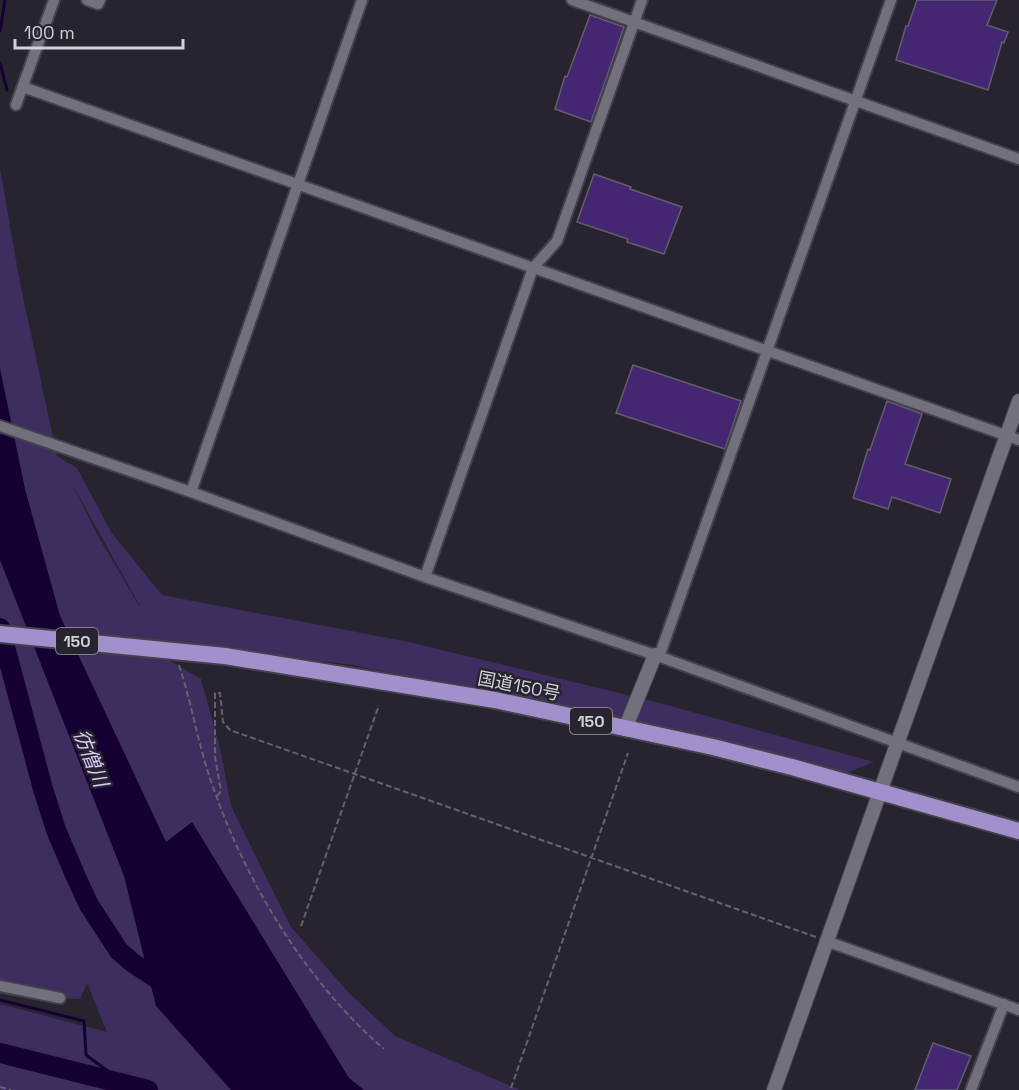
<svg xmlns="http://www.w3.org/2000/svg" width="1019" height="1090" font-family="'Space Grotesk','Noto Sans JP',sans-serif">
  <rect width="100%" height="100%" fill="#272430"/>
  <!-- green -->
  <path fill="#3e2d5f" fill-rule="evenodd" d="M0 168 20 283 57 456 77 468 111 532 162 595 409 642 656 702 874 762 846 773 566 708 352 665 159 640 172 662 201 679 220 748 231 806 291 927 349 993 395 1036 520 1090H0V1004L107 1032 87 983 80 999 60 998 0 983ZM71 482 140 606H139L98 536Z"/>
  <!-- water -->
  <path fill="#150033" d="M0 368 25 489 60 616 166 842 192 822 349 1078 364 1090H231L156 1006 124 876 0 560Z"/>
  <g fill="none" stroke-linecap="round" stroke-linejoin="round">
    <!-- stream -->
    <path stroke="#150033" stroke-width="3" d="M0 31 5 0
      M0 63 7 90
      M0 1000 84 1021 86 1055 128 1086"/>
    <!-- river -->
    <path stroke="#150033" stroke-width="20" d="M0 628 43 789 56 830 76 877 89 905 119 951 133 963 168 986
      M0 1053 148 1090"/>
  </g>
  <!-- building -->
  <path fill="#442673" stroke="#625e6b" stroke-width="1.5" d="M917 0H997L987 25 1008 32 1004 43 1002 42 988 90 896 60 906 26H908Z
    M590 15 624 27 591 122 555 109 565 76 567 77Z
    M594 174 631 187 630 189 682 207 664 254 627 242 628 239 577 222Z
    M633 365 741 401 725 449 616 413Z
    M887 401 922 414 905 464 951 479 940 513 892 497 888 509 853 498 868 449 870 450Z
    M933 1043 971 1056 957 1090H915Z"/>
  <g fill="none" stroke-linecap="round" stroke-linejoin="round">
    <defs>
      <path id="minor" d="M87 0 98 4 100 0
        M572 0 1019 159
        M23 87 1019 440
        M16 105 54 0
        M0 426 191 492 425 577 655 655 1019 787
        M191 492 362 0
        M425 577 533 268 557 241 642 0
        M659 657 891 0
        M826 941 1019 1010
        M0 986 60 998
        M971 1090 1004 1004"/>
      <path id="tertiary" d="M625 729 655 655
        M774 1090 1019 401"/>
      <path id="trunk" d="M0 634 225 656 495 700 713 747 792 767 1019 831"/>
    </defs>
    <!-- minor casing -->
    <use href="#minor" stroke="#43414a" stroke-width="14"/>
    <!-- tertiary casing -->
    <use href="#tertiary" stroke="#43414a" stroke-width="16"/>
    <!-- trunk casing -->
    <use href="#trunk" stroke="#43414a" stroke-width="20"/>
    <!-- path -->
    <path stroke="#65626d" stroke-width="2" stroke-dasharray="6 3" stroke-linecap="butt" d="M179 665C192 704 198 745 212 784 245 881 306 982 384 1049
      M217 796 221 791 215 757V693H220L223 722 230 730 816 937
      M301 926 379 705
      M0 1087 11 1090
      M511 1088 628 753"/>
    <!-- minor -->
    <use href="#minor" stroke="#73707d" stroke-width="10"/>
    <!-- tertiary -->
    <use href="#tertiary" stroke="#73707d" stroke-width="14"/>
    <!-- trunk -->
    <use href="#trunk" stroke="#a290cd" stroke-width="16"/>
  </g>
  <g text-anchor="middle" stroke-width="5" stroke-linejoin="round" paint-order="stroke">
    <!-- shield labels -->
    <g fill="#272430" stroke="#9f9da6" stroke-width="1.5">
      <rect x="56" y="628" width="42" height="26" rx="4.5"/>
      <rect x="570" y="708" width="42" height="26" rx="4.5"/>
    </g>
    <g font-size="16" font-weight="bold" fill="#d3d1d9">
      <text x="77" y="647">150</text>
      <text x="591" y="727">150</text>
    </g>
    <!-- street labels -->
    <g font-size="18" fill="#d3d1d9" stroke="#272430">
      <text transform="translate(519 686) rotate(11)" y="6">国道150号</text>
    </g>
    <!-- water labels -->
    <g font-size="20" font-style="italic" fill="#d9cdfa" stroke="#272430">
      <text transform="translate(91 758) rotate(68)" y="7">彷僧川</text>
    </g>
  </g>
  <!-- scale -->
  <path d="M15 39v9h168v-9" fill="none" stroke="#d3d1d9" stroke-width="3"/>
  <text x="24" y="39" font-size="18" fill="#d3d1d9" stroke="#272430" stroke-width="4.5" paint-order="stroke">100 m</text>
</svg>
